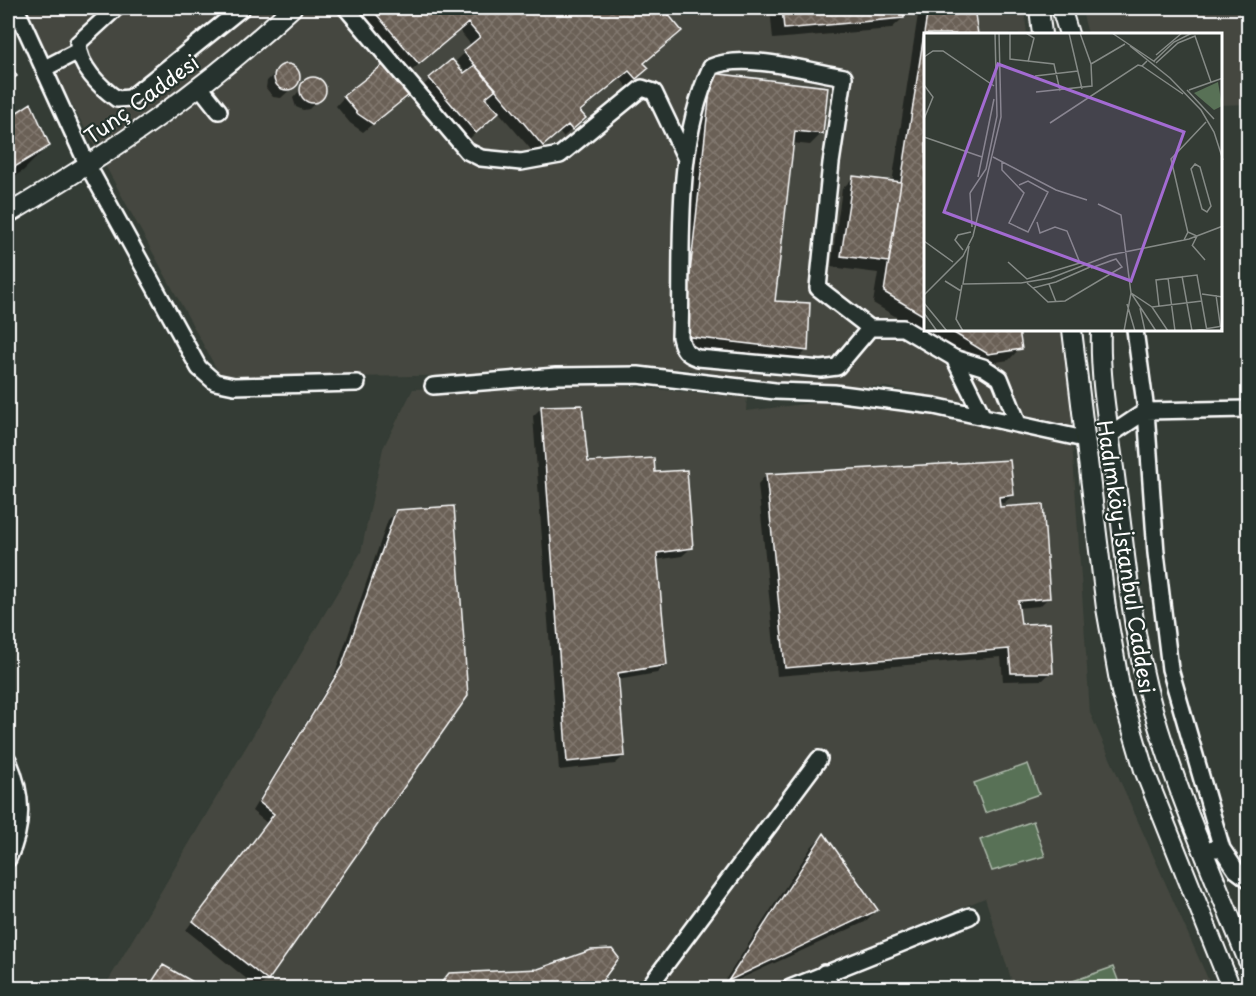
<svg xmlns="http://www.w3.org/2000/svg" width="1256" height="996" font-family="'Playpen Sans',sans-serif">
  <defs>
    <pattern id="building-cross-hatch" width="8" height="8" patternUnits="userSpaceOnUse" patternTransform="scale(1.5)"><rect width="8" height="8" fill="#6b6056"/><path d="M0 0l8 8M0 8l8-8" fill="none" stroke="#81786f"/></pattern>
  </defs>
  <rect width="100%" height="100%" fill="#343c35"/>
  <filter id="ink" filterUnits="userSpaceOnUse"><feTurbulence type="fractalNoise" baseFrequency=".0167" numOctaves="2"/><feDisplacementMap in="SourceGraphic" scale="12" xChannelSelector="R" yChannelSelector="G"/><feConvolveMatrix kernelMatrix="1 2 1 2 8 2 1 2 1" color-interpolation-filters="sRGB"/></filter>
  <g filter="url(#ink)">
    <!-- built -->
    <path fill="#44473f" d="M19 8H1024L1027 34H926V330H1064L1076 428 886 387 792 385 678 368 676 372 222 379Z
      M1081 8H1248V104L1222 105V34H1088Z
      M606 384 747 398 746 411 820 402 902 410 1072 441 1090 713 1212 988H1014L985 898 898 934 824 973 788 988H104L361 552 383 448 413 389Z"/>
    <!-- pitch -->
    <path fill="#587156" stroke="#acb8aa" stroke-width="1.5" d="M1028 764 1039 794 985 813 974 783Z
      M1033 821 1045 856 992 871 980 840Z
      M1113 967 1121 988H1053Z"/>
    <!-- shadow -->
    <path fill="#0007" fill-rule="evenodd" d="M356 8H661L680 30 643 63 639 77 627 87 620 78 579 111 576 126 563 137 559 132 534 153 498 111 467 141 422 87 430 79 470 77 456 61 472 46 459 30 410 72ZM486 96 495 107 493 108 484 99Z
      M770 8H902L903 18 891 29 773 39Z
      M919 8H972L976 34H926V330H1018L1020 348 1009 360 976 365 873 303 878 273 831 267 842 189 854 177 892 183Z
      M282 66 293 67 298 72 296 84 281 98 273 97 266 88 267 81Z
      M712 75 822 133 810 145 792 143 773 302 806 351 795 362 672 347 701 86Z
      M316 79 322 83 324 90 318 100 309 109 303 110 296 107 293 98 309 80Z
      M407 95 363 132 350 123 336 106 344 97Z
      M30 105 48 146 23 171 8 180V119Z
      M541 408 587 464 653 474 691 548 682 556 656 560 665 665 657 673 617 680 624 756 615 764 559 770 533 416Z
      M766 475 1013 495 1004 503 998 504 1048 598 1040 606 1017 608 1020 626 1051 672 1043 680 1003 681 1001 657 777 676 758 484Z
      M397 511 466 696 267 980 258 988 186 930 267 823 252 811 334 676 388 520Z
      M823 835 876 910 865 922 720 988 812 846Z
      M617 958 595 988H436L449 974 538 971Z
      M164 967 201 988H145Z"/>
    <!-- building -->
    <path fill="url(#building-cross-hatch)" stroke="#fff" stroke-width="1.5" d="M371 8H663L682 31 644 63 649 68 636 79 629 71 580 111 586 118 572 130 568 125 543 146 463 51 480 37 468 23 419 64Z
      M782 8H904V18L784 29Z
      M928 8H974L978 34H926V317L884 292Z
      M452 59 464 73 475 65 496 89 485 98 499 112 476 133 429 78Z
      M8 62 17 76 8 82Z
      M274 77a13 13 0 1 1 26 0a13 13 0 1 1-26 0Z
      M384 64 409 95 373 124 358 114 343 96Z
      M712 73 828 87 823 134 795 131 775 301 810 303 808 351 683 336Z
      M300 90a13 13 0 1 1 26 0a13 13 0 1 1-26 0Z
      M31 103 50 146 8 171V118Z
      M853 176 901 182 889 262 841 256Z
      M949 330H1019L1022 349 988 354Z
      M582 405 588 462 654 458 655 472 687 470 693 548 657 553 667 665 618 673 625 756 567 762 541 406Z
      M1010 460 1014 495 999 497 1000 507 1043 504 1050 598 1018 601 1021 624 1050 623 1053 673H1011L1009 649 785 668 766 474Z
      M454 506 468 696 268 981 193 921 274 814 259 802 342 666 396 510Z
      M824 833 878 910 728 981Z
      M612 949 619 958 597 988H437L449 973 538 969 591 950Z
      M163 965 204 988H148Z"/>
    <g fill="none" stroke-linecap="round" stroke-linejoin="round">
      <defs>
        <path id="minor" d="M16 8 88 166 199 368 215 382 234 386 357 383
          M116 8 78 43C78 66 100 87 117 99L130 98 242 8
          M346 8 467 151 481 158 521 162 560 155 642 88 654 92 685 157
          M45 68 78 51
          M200 87 219 111
          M870 328 837 367 821 369 698 358C686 354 683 350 680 337 683 249 673 148 711 67 743 52 808 71 844 77L831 163 818 288 870 328H903L954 358 983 367 1000 378 1018 423
          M1135 330 1146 411 1156 553 1170 669 1222 849
          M954 358 983 417
          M433 386 556 376 638 375 775 391 834 393 934 406 1084 439
          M1110 435 1146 411 1248 409
          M8 760C23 795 24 825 8 859
          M1213 849H1222L1236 870 1248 879
          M824 973 832 988
          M648 988 819 759
          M790 988 970 916"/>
        <path id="major" d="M1039 8 1042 34
          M1061 8 1069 34
          M8 214C112 152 203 91 292 8
          M1072 330 1106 608 1121 692 1144 770 1231 988
          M1101 330C1099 381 1110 434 1116 484 1125 551 1131 621 1147 687 1171 781 1212 871 1248 961"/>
      </defs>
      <!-- minor casing -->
      <use href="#minor" stroke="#fff" stroke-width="20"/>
      <!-- major casing -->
      <use href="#major" stroke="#fff" stroke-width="22"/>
      <!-- minor -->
      <use href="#minor" stroke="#26332d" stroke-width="15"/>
      <!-- major -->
      <use href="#major" stroke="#26332d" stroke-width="18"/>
    </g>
  </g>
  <g text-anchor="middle" stroke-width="4.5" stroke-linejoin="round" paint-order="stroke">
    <!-- street labels -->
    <g font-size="21" fill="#fff" stroke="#26332d">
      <text transform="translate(142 100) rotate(-36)" y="7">Tunç Caddesi</text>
      <text transform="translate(1125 557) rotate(81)" y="7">Hadımköy-İstanbul Caddesi</text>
    </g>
  </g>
  <!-- overview -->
  <g transform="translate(924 33)">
    <rect width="298" height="298" fill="#343c35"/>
    <path d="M294 49 298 73 290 77 270 60Z" fill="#587156"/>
    <path fill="none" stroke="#858a86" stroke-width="1.5" d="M86 0V26L130 31 136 58M102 0 110 5 104 29M145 0 158 56M188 0 231 29M206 13 246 45 277 77 290 99 299 127M232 22 258 0M0 24 9 18H19L70 53M223 28 218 33 259 61M230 28 250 9 268 0M232 30 254 10 271 3 287 49M167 31 201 11M111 43 154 38M0 52 9 64 0 86M263 57 290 86M265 57 299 45M112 59 168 53 167 31 156 0M126 90 214 32 218 33M0 104 58 124M69 124 132 157 163 167M78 129V137L100 160 85 190 104 199 124 159 104 148 95 152M271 131 276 134 287 173 283 179 278 176 267 136ZM54 144 70 66M46 160 62 136 73 83 71 0M46 160 48 194M174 171 197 182 207 260 232 298M264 200 247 126 282 89M260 207 264 199 273 203 268 213M0 208 29 229M268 212 281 227M45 213 39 251 97 250 127 245 186 222 265 206 299 193M39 217 31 207 34 202 47 199M84 229 103 246 156 230 143 198 131 194 116 200 113 189M258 243 268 298M244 245 251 298M21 248 37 258M103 250 109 255 132 249 166 234M125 251 132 269M38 252 32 286 39 298M109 255 124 269 141 268 198 234 192 226 167 235M278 261 299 264M0 262 39 223 49 203 77 84 75 0M292 262 297 298M0 270 23 298M203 271 211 298M235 273 232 247 273 242 283 298M228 274 278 268M216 275 221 298M0 280 13 298M200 298 207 260 228 274 244 298M268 298 299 293"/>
    <path fill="#a36bd2" fill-opacity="0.15" stroke="#a36bd2" stroke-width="3" d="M74 31 260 99 207 248 20 179Z"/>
    <rect width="298" height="298" fill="none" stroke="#fff" stroke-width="3"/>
  </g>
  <!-- margin -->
  <rect width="1256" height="996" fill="none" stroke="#26332d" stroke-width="30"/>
  <rect x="15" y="15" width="1226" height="966" fill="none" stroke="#fff" stroke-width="2" filter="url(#ink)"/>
</svg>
